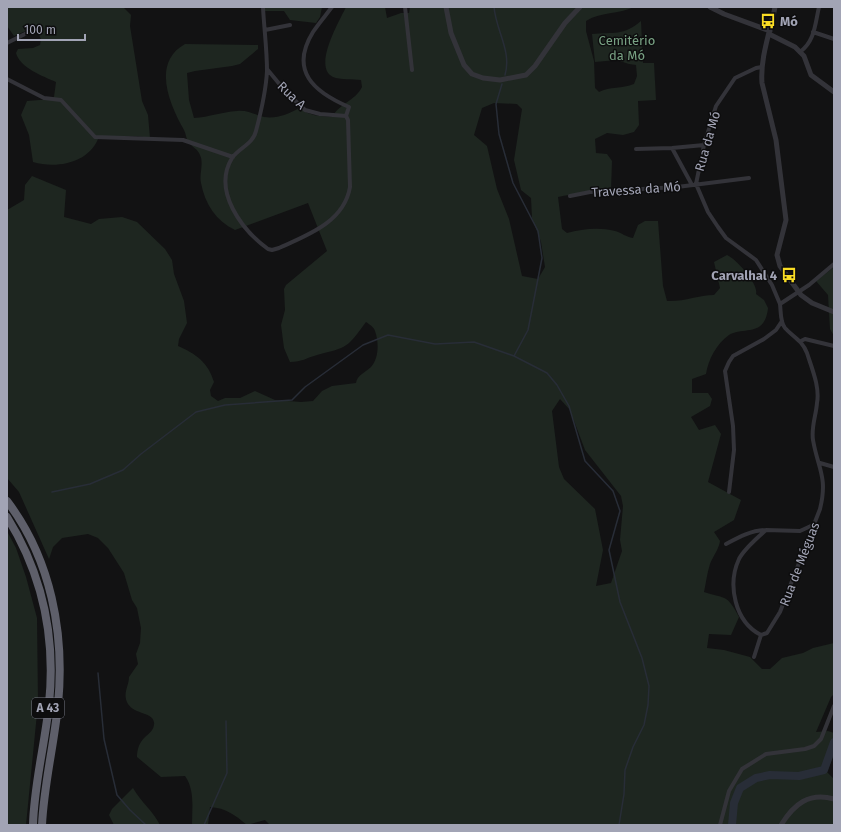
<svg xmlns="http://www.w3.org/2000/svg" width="841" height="832" font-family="'Fira Sans',sans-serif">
  <rect width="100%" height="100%" fill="#121213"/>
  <!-- green -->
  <path fill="#1e2620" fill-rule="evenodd" d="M7 7H123L131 15 130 26 142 101 148 115 150 138C133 134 116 138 98 139 88 163 57 169 33 162L29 135 21 115 27 101 52 99 54 97 56 82C43 76 20 68 16 53L18 49 33 48 40 45 41 39 37 31 28 30 14 36 7 26Z
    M264 7H322L320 17 316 23 290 20 284 11H264Z
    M346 7H385L387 18 401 13H409L410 7H634C619 14 600 12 586 21V31L594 61 595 88 599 92C610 86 622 89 634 84L637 76 636 65 629 64 617 60 595 62 592 34C613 32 624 36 641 21L643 63H654L656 100 638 101 639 125 634 132 623 135 607 133 595 139 596 153 607 154 612 161 611 190C593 188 577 194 558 197L562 229 567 233C582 229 599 227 615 231 622 233 626 237 633 238L638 225 645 221H658L663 286 667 301C684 302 698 295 714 295L720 288 714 262 727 255C736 259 759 284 756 294L764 300 768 308C765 338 743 326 729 335 717 343 708 360 706 374L692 379V393H708L712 399 710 406 691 417 699 430 715 425 721 434 708 482 741 500 734 520 714 532 720 541C719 549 713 556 710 564 707 573 706 583 704 592 726 599 727 594 739 617L731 635 709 634 707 648 724 650 750 657 762 669H770L782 658 803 653 813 648 834 643V694L831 697 816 732 828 731 834 733V754L827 772 834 779V825H270L265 820 247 825C235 815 226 808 210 807L208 825H192C192 808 195 790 185 776L161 777 137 757C137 753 138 746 141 742 144 736 153 733 154 725 156 712 135 715 128 704 122 694 129 686 129 677L138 664 136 654 140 643 141 628 137 608 132 600 124 573 108 548 98 538 88 534 62 538 53 547 49 559 19 492 7 478V210L24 200 25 185 32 176 66 190 64 217 91 224 99 219 122 217 137 222 165 249 172 260 174 274 184 301 187 323 179 339 178 346C196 354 208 362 214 382L210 390 211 396 218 401 225 398H240L255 391 275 400 301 402 313 401 322 391 332 386 356 383C357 375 366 372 371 367 379 358 379 342 375 331 374 327 369 324 366 322 347 348 348 347 317 355 306 358 302 362 290 362L284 348 281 325 285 310 284 289 286 285 327 251 308 203 235 230C216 221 205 204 201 183 199 174 204 163 200 155 198 149 192 147 188 142 186 138 186 134 184 130 170 105 151 63 185 44L258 45V49L240 64 232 66 195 71 187 73 189 100 194 118C210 117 221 112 237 111 249 110 254 115 264 117 277 119 288 114 300 108 309 116 320 116 332 117 340 103 355 101 362 87L361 80C353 79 340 80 333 77 312 67 340 20 346 7ZM494 103 517 104 522 109 514 160 521 190 531 198 532 218 541 242 545 267 538 279 522 276 509 219 497 189 487 146 474 135 482 108ZM560 399 570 410 585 450 621 496 623 506 620 540 622 551 611 583 596 586 603 550 595 509 564 479 559 467 552 411Z
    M834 267V336L830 329 828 295 816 281Z
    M7 531 16 548 26 577 37 618 38 703 26 825H7Z
    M133 788C141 802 153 811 160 825H114L109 815 112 809Z"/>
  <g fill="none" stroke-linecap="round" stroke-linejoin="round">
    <!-- stream -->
    <path stroke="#282d37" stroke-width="1.5" d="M494 7C496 31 512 51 505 75
      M502 84 496 104 499 134 513 183 538 231 542 258 528 330 514 356 547 373 557 385 569 406 585 461 613 491 620 511 609 550 620 602 642 658 649 686 648 705 644 725 633 747 625 770 624 794 619 825
      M52 492 90 484 123 470 141 454 196 412 225 405 292 400 305 387 363 345 388 335 435 344 474 342 514 356
      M98 673 104 739 117 795 130 810 146 825
      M204 825 227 773 226 721"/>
    <!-- river -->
    <path stroke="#282d37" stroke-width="8" d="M732 825 734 803 740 788 756 778 770 775 799 776 824 770 834 742"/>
    <!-- minor -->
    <path stroke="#333339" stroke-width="4" d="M263 7C264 28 267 49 267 71 266 91 261 112 256 131 253 144 239 148 232 158 212 191 242 230 268 249L272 250 279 248C308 235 344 222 350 187L348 120 346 116
      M332 7C326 15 319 23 313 32 289 71 314 92 349 107L346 116
      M405 7 412 70
      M265 30 290 25
      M813 32 834 39
      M7 43 35 29
      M800 52C815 41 815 24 819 7
      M762 67 756 68 735 78 716 106 704 145 696 184 708 212 718 227 726 238 756 260 772 285 780 304
      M267 69 286 92 305 110 320 114 346 116
      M7 79 44 98 61 100 95 137 183 140 233 157
      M672 148 692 185
      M636 149 672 148 704 145
      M570 196 590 192 677 187 749 178
      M801 341 805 339 834 346
      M820 463 834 467
      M729 492 734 450 733 426 725 371 729 362 733 356 764 339 776 330 782 321
      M726 544C739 537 752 530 766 530
      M761 635 767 633 780 612 820 509C828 477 818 469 813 440 811 427 816 416 817 403 820 387 812 369 807 353 802 340 793 337 785 328 780 322 781 312 780 304L809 285 834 264
      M761 635C735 622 727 585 739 559 744 549 757 538 766 530L800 531 813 525
      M754 657 761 635
      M720 825 729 791 742 769 766 754 805 749 814 746 821 739 834 706"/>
    <!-- tertiary -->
    <path stroke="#333339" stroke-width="5" d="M446 7 451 33 464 65 472 74 483 78 500 80 526 75 535 66 565 23 580 7
      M710 7 724 14 770 31
      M775 7C770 32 760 58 762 83L776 140 786 220 777 255 780 266 801 295 812 303 834 312
      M769 34 795 47 804 56 811 75 834 92
      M781 825C794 804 809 792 834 799"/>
    <!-- motorway -->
    <path stroke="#5e5f6a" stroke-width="8" d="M7 501C51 559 65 633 58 705 54 745 44 784 42 825
      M7 517C43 575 56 636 49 704 45 744 34 784 33 825"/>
  </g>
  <!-- icons -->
  <defs>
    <symbol id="bus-bare" viewBox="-9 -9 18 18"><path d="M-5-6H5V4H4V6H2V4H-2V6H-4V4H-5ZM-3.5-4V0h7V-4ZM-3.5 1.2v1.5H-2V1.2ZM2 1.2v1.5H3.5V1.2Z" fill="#f9dc24" stroke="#0d0d0e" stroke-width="2.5" paint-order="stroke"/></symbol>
  </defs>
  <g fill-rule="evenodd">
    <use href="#bus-bare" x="757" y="10" width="22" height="22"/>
    <use href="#bus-bare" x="778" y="264" width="22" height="22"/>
  </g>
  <g text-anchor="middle" stroke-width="3" stroke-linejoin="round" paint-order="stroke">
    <!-- shield labels -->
    <rect fill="#0d0d0e" stroke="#757783" stroke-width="1" x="32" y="698" width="32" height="20" rx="3"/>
    <g font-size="12" font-weight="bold" fill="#a2a4b5">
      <text x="48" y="712">A 43</text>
    </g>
    <!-- poi labels -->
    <g font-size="13" font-weight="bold" fill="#a2a4b5" stroke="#0d0d0e" text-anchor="start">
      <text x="780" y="26">Mó</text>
      <text x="777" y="280" text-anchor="end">Carvalhal 4</text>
    </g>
    <!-- park labels -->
    <g font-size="13" fill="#78a183" stroke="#0d0d0e">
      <text x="627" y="45">Cemitério<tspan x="627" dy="15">da Mó</tspan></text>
    </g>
    <!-- street labels -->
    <g font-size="13" fill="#a2a4b5" stroke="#0d0d0e">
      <text transform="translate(292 95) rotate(44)" y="5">Rua A</text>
      <text transform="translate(707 141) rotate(-74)" y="5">Rua da Mó</text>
      <text transform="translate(636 189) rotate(-4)" y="5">Travessa da Mó</text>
      <text transform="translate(799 564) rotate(-69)" y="5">Rua de Méguas</text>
    </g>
  </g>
  <!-- border -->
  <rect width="841" height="832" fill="none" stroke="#a2a4b5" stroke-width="16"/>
  <!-- scale -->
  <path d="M18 34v6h67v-6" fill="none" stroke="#a2a4b5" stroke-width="2"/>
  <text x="24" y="34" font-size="12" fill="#a2a4b5" stroke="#0d0d0e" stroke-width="3" paint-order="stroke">100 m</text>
</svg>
